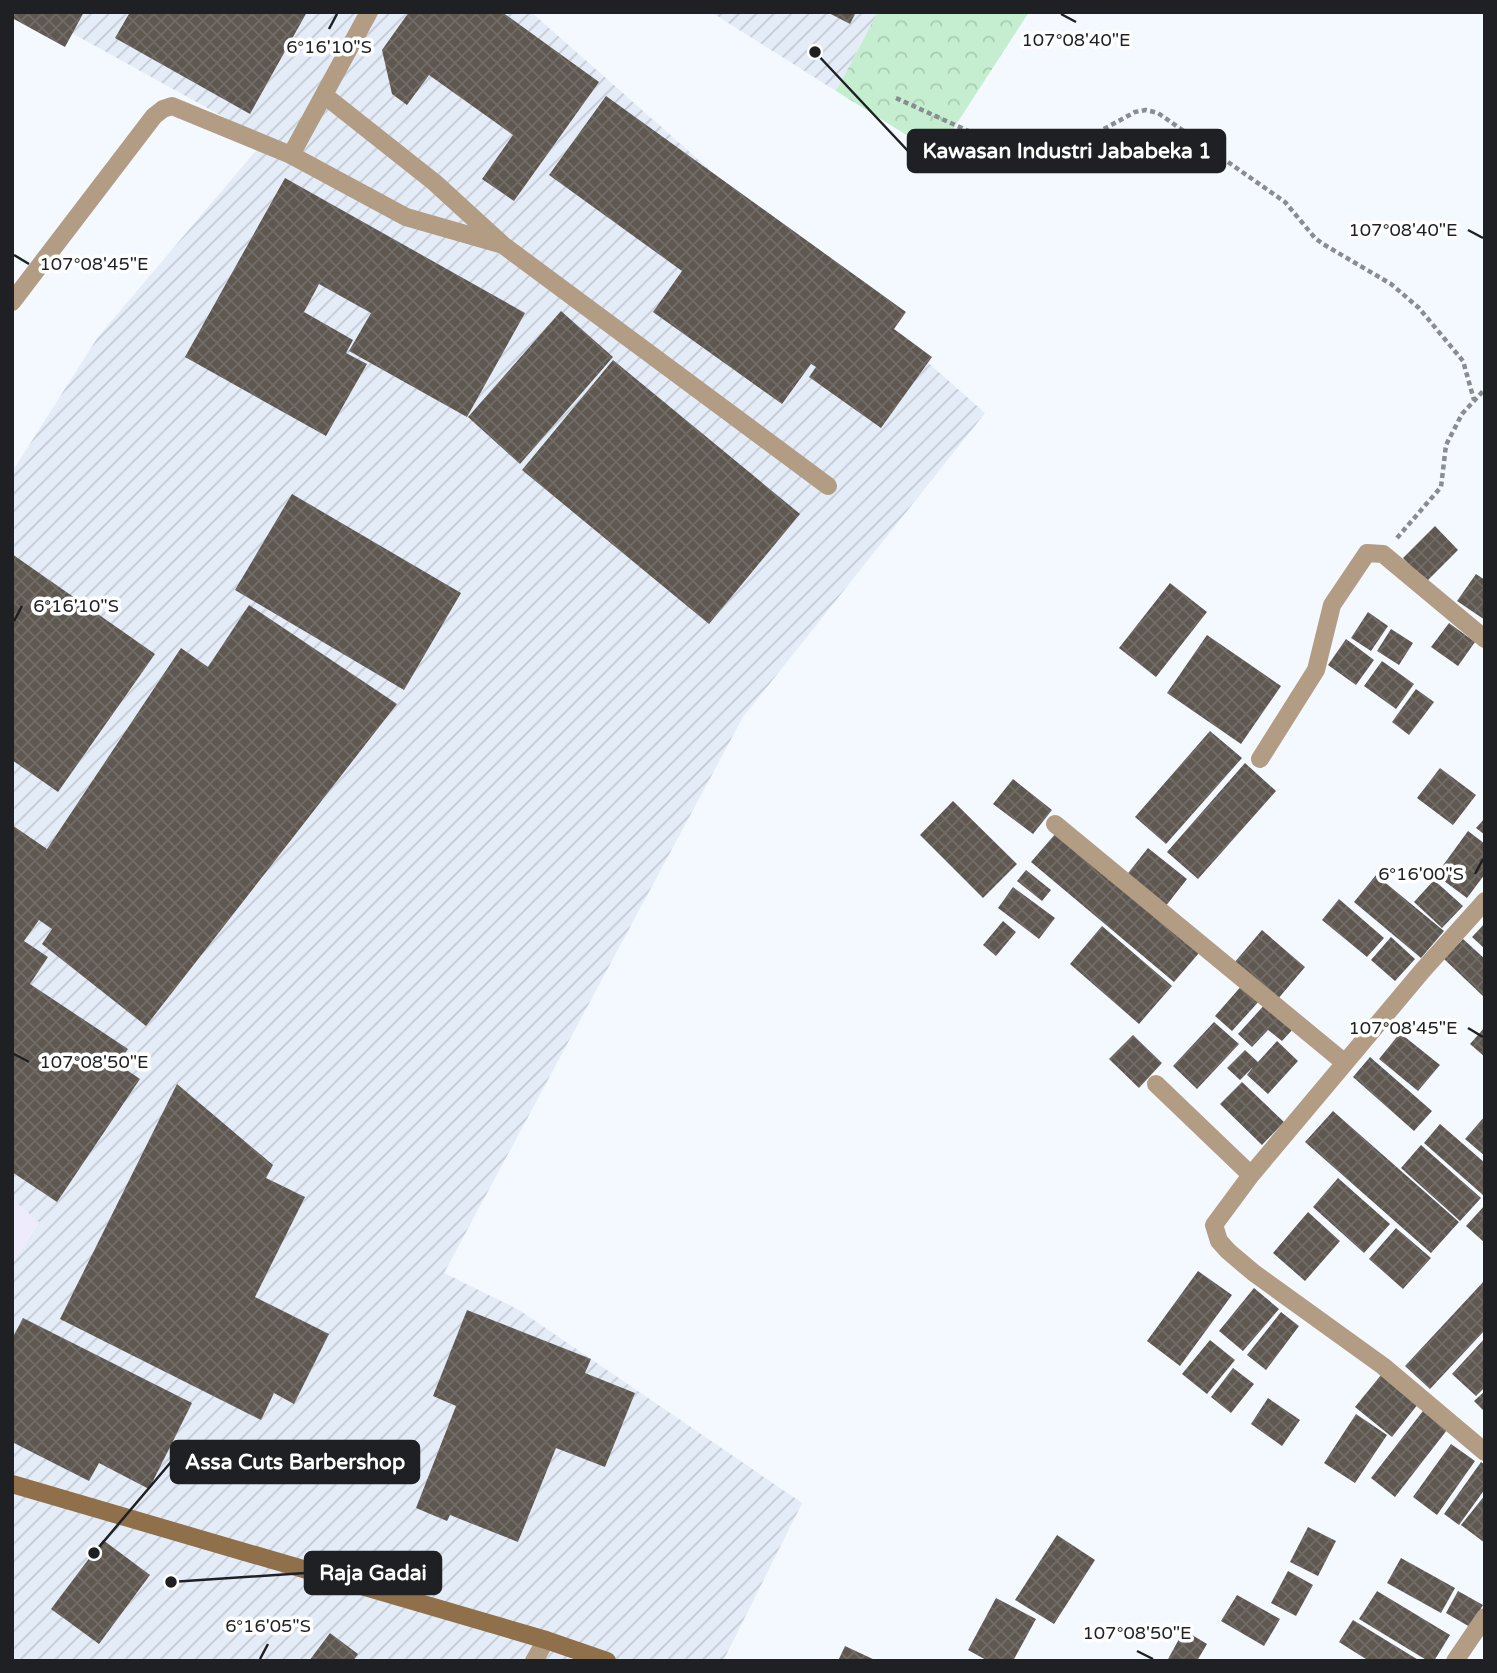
<svg xmlns="http://www.w3.org/2000/svg" width="1497" height="1673" font-family="'Varela Round',sans-serif">
  <defs>
    <pattern id="industrial-furrows" width="10" height="10" patternUnits="userSpaceOnUse" patternTransform="scale(1.75)"><rect width="10" height="10" fill="#e4ecf8"/><path d="M-1 1l2-2M0 10L10 0M9 11l2-2" fill="none" stroke="#c3cad4"/></pattern>
    <pattern id="forest-crowns" width="20" height="18" patternUnits="userSpaceOnUse" patternTransform="scale(1.75)"><rect width="20" height="18" fill="#c4eecf"/><path d="M2 6a3 3 0 1 1 6 0M12 15a3 3 0 1 1 6 0" fill="none" stroke="#a8ccb1"/></pattern>
    <pattern id="building-cross-hatch" width="8" height="8" patternUnits="userSpaceOnUse" patternTransform="scale(1.75)"><rect width="8" height="8" fill="#5e5851"/><path d="M0 0l8 8M0 8l8-8" fill="none" stroke="#716c67"/></pattern>
  </defs>
  <rect width="100%" height="100%" fill="#f4f8ff"/>
  <!-- commercial -->
  <path fill="#eeebfd" d="M12 1199 39 1221 12 1263Z"/>
  <!-- industrial -->
  <path fill="url(#industrial-furrows)" d="M34 12H531L985 413 743 717 444 1273 519 1310 802 1503 723 1661H12V1263L39 1222 12 1199V472L98 337 265 140Z
    M711 12H878L836 91Z"/>
  <!-- forest -->
  <path fill="url(#forest-crowns)" d="M878 12H1029L937 154 836 91Z"/>
  <!-- building -->
  <path fill="url(#building-cross-hatch)" d="M12 12H84L65 47 12 18Z
    M130 12H307L250 114 115 38Z
    M409 12H502L599 82 514 201 482 179 513 135 429 75 407 105 392 94 382 50Z
    M827 12H856L850 24Z
    M606 96 906 312 894 329 932 357 881 428 809 377 816 367 811 364 782 404 653 312 682 271 549 175Z
    M285 178 525 313 467 417 349 351 371 313 319 284 304 312 353 340 346 353 367 364 326 436 185 357Z
    M561 311 613 357 520 464 468 417Z
    M613 360 800 514 709 624 522 470Z
    M292 494 461 593 404 690 235 590Z
    M1435 526 1458 550 1426 582 1403 558Z
    M12 554 155 654 58 792 12 760Z
    M1476 574 1485 580V620L1457 601Z
    M1170 583 1207 612 1156 677 1119 648Z
    M249 605 397 704 146 1026 42 944 52 929 39 920 24 941 48 957 30 984 128 1049 118 1064 140 1079 57 1202 12 1172V825L47 849 181 648 208 667Z
    M1368 612 1388 626 1371 651 1351 638Z
    M1449 623 1475 642 1458 666 1431 647Z
    M1391 629 1413 643 1399 665 1377 651Z
    M1207 635 1281 686 1241 744 1167 693Z
    M1346 639 1374 660 1356 685 1328 665Z
    M1382 661 1414 684 1396 709 1364 686Z
    M1416 689 1434 702 1409 735 1392 722Z
    M1210 731 1242 758 1166 844 1135 817Z
    M1245 763 1276 791 1198 879 1167 852Z
    M1440 768 1476 795 1453 825 1417 798Z
    M1013 779 1052 810 1033 834 993 804Z
    M953 801 1017 864 983 898 920 835Z
    M1485 818V835L1476 828Z
    M1468 831 1485 844V874L1467 898 1436 875Z
    M1056 833 1199 953 1174 982 1031 862Z
    M1148 848 1187 879 1165 907 1125 877Z
    M1026 870 1051 890 1042 901 1017 881Z
    M1376 875 1444 931 1421 958 1354 902Z
    M1434 880 1463 906 1442 928 1414 902Z
    M1013 887 1055 918 1039 939 998 908Z
    M1339 899 1384 938 1367 957 1322 920Z
    M1003 921 1016 932 996 956 983 945Z
    M1485 923V949L1472 937Z
    M1102 926 1172 986 1139 1024 1070 964Z
    M1262 930 1305 967 1277 1000 1234 963Z
    M1391 937 1415 959 1395 981 1371 960Z
    M1463 939 1485 959V998L1444 959Z
    M1244 983 1261 999 1232 1031 1215 1016Z
    M1267 1002 1295 1027 1282 1041 1268 1030 1252 1047 1238 1034Z
    M1214 1022 1239 1044 1197 1089 1173 1066Z
    M1485 1027V1057L1470 1044Z
    M1400 1033 1440 1065 1418 1091 1379 1059Z
    M1133 1035 1162 1063 1139 1088 1109 1059Z
    M1277 1041 1298 1061 1268 1094 1247 1075 1253 1067 1240 1080 1227 1068 1245 1050 1258 1062Z
    M1370 1057 1432 1111 1414 1131 1353 1077Z
    M1242 1082 1284 1122 1262 1145 1220 1104Z
    M177 1084 273 1165 266 1178 305 1197 255 1297 329 1334 294 1404 274 1393 261 1420 60 1319Z
    M1333 1111 1459 1222 1431 1253 1305 1142Z
    M1485 1116V1156L1465 1139Z
    M1440 1124 1485 1163V1192L1483 1195 1424 1143Z
    M1421 1145 1481 1198 1460 1221 1401 1168Z
    M1338 1178 1390 1224 1364 1253 1313 1207Z
    M1485 1205V1243L1466 1226Z
    M1308 1212 1340 1241 1305 1281 1273 1253Z
    M1396 1228 1431 1258 1403 1289 1369 1259Z
    M1198 1271 1232 1295 1180 1366 1147 1341Z
    M1485 1280V1330L1430 1389 1405 1366Z
    M1254 1288 1279 1309 1243 1351 1219 1331Z
    M467 1310 591 1359 585 1373 635 1393 605 1467 556 1448 518 1542 450 1515 447 1521 416 1508 456 1406 433 1396Z
    M1281 1312 1299 1326 1266 1370 1247 1355Z
    M23 1318 192 1403 149 1489 99 1463 89 1481 12 1442V1339Z
    M1485 1338V1387L1476 1396 1452 1374Z
    M1210 1340 1235 1360 1207 1394 1182 1374Z
    M1233 1368 1254 1384 1231 1413 1211 1397Z
    M1381 1375 1418 1404 1392 1437 1355 1407Z
    M1485 1391V1412L1474 1401Z
    M1268 1398 1300 1420 1282 1446 1251 1424Z
    M1423 1411 1447 1430 1395 1497 1371 1478Z
    M1356 1414 1387 1435 1355 1483 1324 1463Z
    M1451 1444 1475 1461 1437 1515 1413 1497Z
    M1481 1462 1485 1465V1489L1459 1525 1444 1514Z
    M1485 1495V1543L1461 1525Z
    M1308 1527 1336 1541 1318 1576 1290 1562Z
    M1057 1535 1095 1560 1054 1624 1015 1600Z
    M103 1540 150 1575 99 1644 51 1609Z
    M1401 1558 1455 1588 1441 1613 1387 1583Z
    M1288 1571 1313 1585 1296 1616 1271 1603Z
    M1377 1591 1450 1635 1434 1661H1428L1359 1619Z
    M1458 1591 1483 1605 1470 1627 1446 1613Z
    M1237 1595 1280 1619 1264 1646 1221 1621Z
    M996 1598 1036 1619 1013 1661H988L968 1650Z
    M1353 1620 1420 1661H1369L1339 1642Z
    M1184 1630 1207 1644 1197 1661H1167Z
    M330 1633 358 1654 353 1661H309Z
    M845 1646 877 1661H838Z"/>
  <g fill="none" stroke-linecap="round" stroke-linejoin="round">
    <!-- path -->
    <path stroke="#898c91" stroke-width="4.5" stroke-dasharray="5 3.5" stroke-linecap="butt" d="M896 98 1036 162 1062 152 1135 112 1146 110 1158 113 1285 202 1315 238 1323 244 1391 284 1419 308 1463 361 1474 400
      M1397 538 1441 487 1446 445 1462 414 1485 389"/>
    <!-- service -->
    <path stroke="#b29c83" stroke-width="18" d="M369 12 291 155 406 217 500 244
      M324 95 434 182 503 245 828 486
      M534 1661 546 1640"/>
    <!-- minor -->
    <path stroke="#b29c83" stroke-width="18" d="M12 302 154 116 163 109 172 106 291 155
      M1260 759 1316 670 1332 605 1367 553 1383 554 1485 639
      M1055 824 1345 1063
      M1485 901 1423 970 1251 1175 1214 1225 1219 1241 1228 1251 1254 1273 1383 1366 1485 1452
      M1156 1084 1251 1175
      M1455 1661 1485 1617"/>
    <!-- secondary -->
    <path stroke="#8f704b" stroke-width="18" d="M12 1484 546 1640 607 1661"/>
  </g>
  <!-- ticks -->
  <path fill="none" stroke="#1e2023" stroke-width="2.5" d="M1061 14 1076 22M329 29 337 14M1468 230 1483 238M14 255 29 264M14 621 22 606M1475 874 1483 859M1468 1028 1483 1037M14 1054 29 1062M1137 1651 1153 1659M260 1659 268 1644"/>
  <g font-size="18" text-anchor="middle" fill="#1e2023" stroke="#fff" stroke-width="7" stroke-linejoin="round" paint-order="stroke">
    <text x="1076" y="46">107°08'40"E</text>
    <text x="329" y="53">6°16'10"S</text>
    <text x="1403" y="236">107°08'40"E</text>
    <text x="94" y="270">107°08'45"E</text>
    <text x="76" y="612">6°16'10"S</text>
    <text x="1421" y="880">6°16'00"S</text>
    <text x="1403" y="1034">107°08'45"E</text>
    <text x="94" y="1068">107°08'50"E</text>
    <text x="268" y="1632">6°16'05"S</text>
    <text x="1137" y="1639">107°08'50"E</text>
  </g>
  <!-- callouts -->
  <path fill="none" stroke="#1e2023" stroke-width="2.5" d="M815 52L908 151M94 1553L171 1462M171 1582L305 1573"/>
  <g fill="#1e2023" stroke="#fff" stroke-width="2.5">
    <circle cx="815" cy="52" r="7"/>
    <circle cx="94" cy="1553" r="7"/>
    <circle cx="171" cy="1582" r="7"/>
  </g>
  <g fill="#1e2023" stroke="#1e2023" stroke-width="2.5">
    <rect x="908" y="130" width="317" height="42" rx="7"/>
    <rect x="171" y="1441" width="248" height="42" rx="7"/>
    <rect x="305" y="1552" width="136" height="42" rx="7"/>
  </g>
  <g font-size="21" text-anchor="middle" font-weight="bold" fill="#fff">
    <text x="1067" y="158">Kawasan Industri Jababeka 1</text>
    <text x="295" y="1469">Assa Cuts Barbershop</text>
    <text x="373" y="1580">Raja Gadai</text>
  </g>
  <!-- border -->
  <rect width="1497" height="1673" fill="none" stroke="#1e2023" stroke-width="28"/>
</svg>
